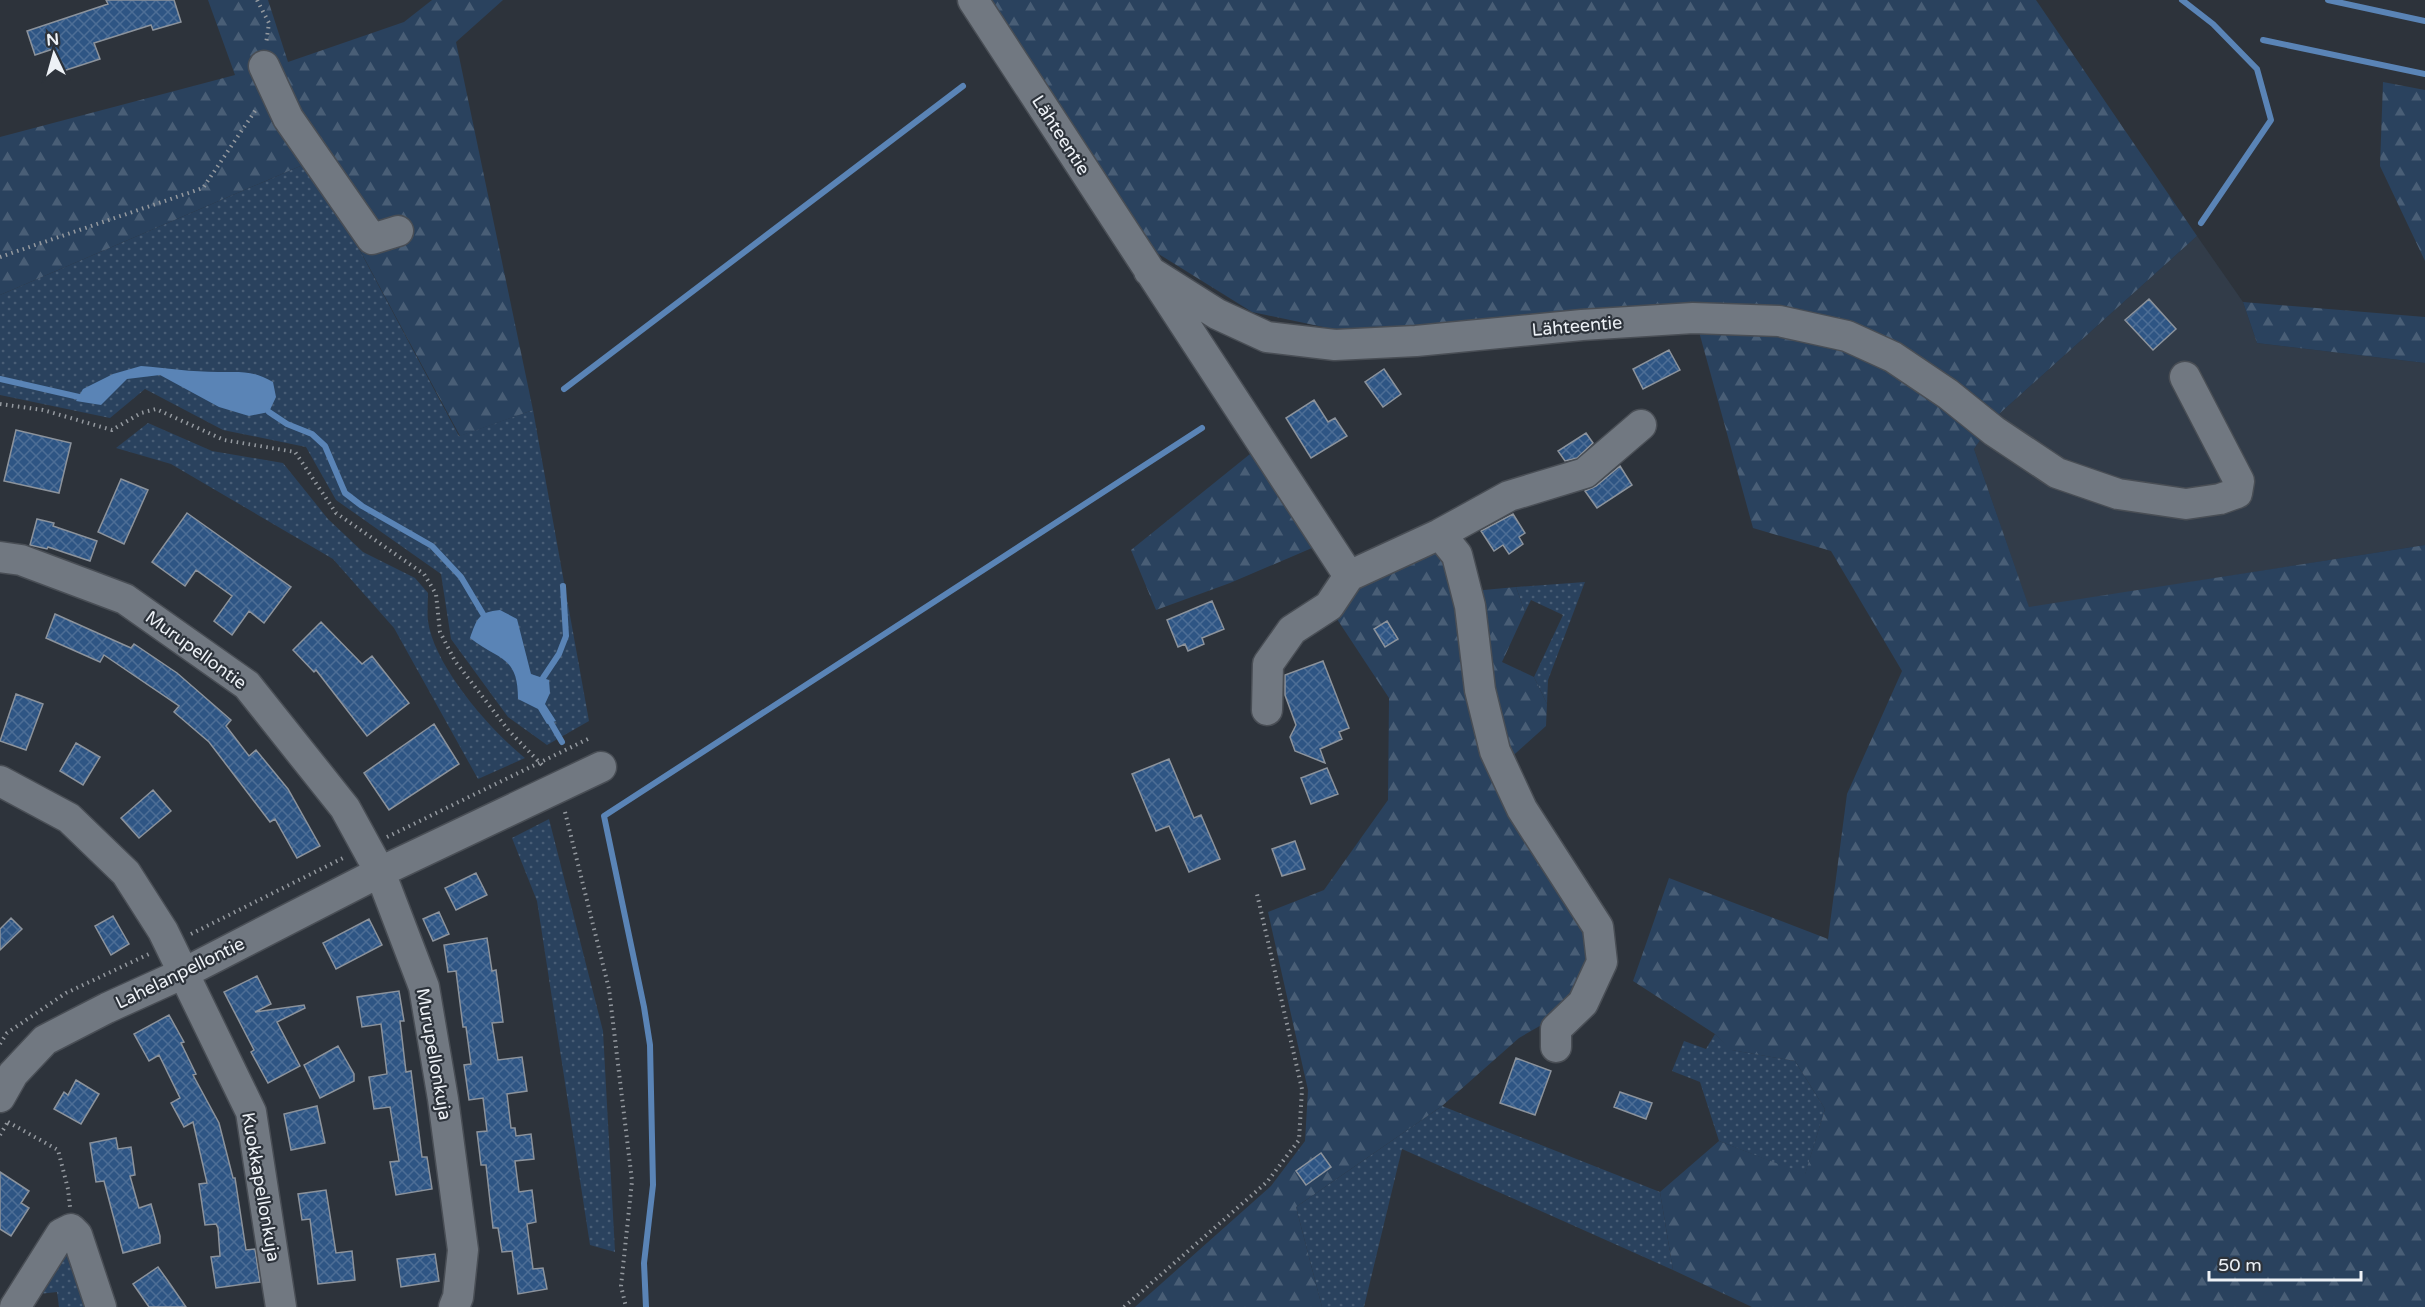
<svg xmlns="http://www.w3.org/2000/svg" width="2425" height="1307" font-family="'Varela Round',sans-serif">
  <defs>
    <pattern id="grass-dots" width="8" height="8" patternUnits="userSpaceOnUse" patternTransform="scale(1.5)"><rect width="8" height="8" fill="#2a425e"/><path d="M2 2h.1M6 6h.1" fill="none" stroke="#495e76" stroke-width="1.8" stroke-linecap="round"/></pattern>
    <pattern id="forest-firs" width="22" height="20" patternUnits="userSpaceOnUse" patternTransform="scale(1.5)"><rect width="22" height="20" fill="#2a425e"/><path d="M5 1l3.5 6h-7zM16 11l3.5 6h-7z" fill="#495e76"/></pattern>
    <pattern id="building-cross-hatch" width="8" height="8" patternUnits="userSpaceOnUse" patternTransform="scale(1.5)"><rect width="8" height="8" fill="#2e5584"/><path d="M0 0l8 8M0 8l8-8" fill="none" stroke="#4d6e96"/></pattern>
  </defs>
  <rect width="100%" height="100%" fill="#2d333b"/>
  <!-- built -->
  <path fill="#323c49" d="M2197 236 2243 302 2257 343 2425 363V545L2029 608 1974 449 1998 415Z"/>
  <!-- grass -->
  <path fill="url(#grass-dots)" d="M312 161 459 436 533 410 589 721 547 745 508 717 451 639 441 574 336 500 306 447 223 430 145 389 110 418 0 395V295Z
    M148 423 212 451 283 463 328 519 363 552 415 578 428 593C428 602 427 612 428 621 434 666 491 731 525 758L478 779 394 628 333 559 171 464 116 448Z
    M1585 582 1548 680 1547 704 1534 677 1563 615 1531 600 1525 612 1516 587Z
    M549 819 603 1031 615 1252 590 1245 537 901 512 838Z
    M1715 1034 1732 1050 1795 1061 1825 1109 1805 1175 1719 1141 1700 1082 1672 1071 1684 1041 1706 1049Z
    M1442 1106 1660 1192 1673 1270 1402 1149 1364 1307H1322L1296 1207Z
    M73 1245 94 1307H59L57 1292 39 1294 60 1253Z"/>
  <!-- forest -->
  <path fill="url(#forest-firs)" d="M208 0H268L288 62 404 22 432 0H503L456 42 533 410 460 436 312 161 0 295V137L235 75Z
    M986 0H2036L2197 236 1998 415 1974 449 2029 607 2425 545V1307H1752L1673 1270 1660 1192 1719 1141 1805 1174 1825 1109 1795 1061 1731 1050 1715 1034 1633 981 1669 878 1828 939 1847 794 1902 671 1831 551 1753 528 1698 328 1347 332 1252 312 1157 253Z
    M2383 82 2425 90V261L2380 166Z
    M2243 302 2425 317V363L2257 343Z
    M1255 450 1319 545 1230 583 1156 610 1131 550Z
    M1438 540 1462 592 1516 587 1525 612 1502 662 1534 677 1547 704 1546 726 1507 761 1593 930 1597 960 1571 1008 1519 1038 1442 1106 1296 1207 1322 1307H1135L1271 1186 1305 1141 1308 1090 1268 912 1324 890 1388 800 1389 698 1333 613 1353 582Z"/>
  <!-- water -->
  <path fill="#5a84b6" d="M141 366C166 368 192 372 218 372 240 372 252 370 273 382L276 397 269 412 249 416 219 407 160 375 127 379 101 405 76 401 83 389 113 374Z
    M500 610 517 619 531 674 549 680 550 693 545 704 556 721 547 724 538 709 518 699C518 655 499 661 470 638 477 619 478 612 500 610Z"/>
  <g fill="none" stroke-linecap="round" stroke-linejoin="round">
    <!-- stream -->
    <path stroke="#5a84b6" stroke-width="6" d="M2182 0 2213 24 2257 69 2271 120 2201 223
      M2328 0 2425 21
      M2263 40 2425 74
      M0 379 79 397
      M564 389 963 86
      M269 412 287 424 312 434 325 446 345 493 362 506 432 546 461 577 483 614
      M543 678 559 654 566 636 563 586
      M551 723 562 742
      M646 1307 644 1263 653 1185 650 1045 644 1007 604 816 1202 428"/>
  </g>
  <!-- building -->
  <path fill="url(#building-cross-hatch)" stroke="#8c939c" stroke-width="1.5" d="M106 0H174L181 22 153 30 151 25 94 43 100 59 60 72 53 49 35 55 27 31 108 4Z
    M2149 299 2176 329 2153 350 2125 320Z
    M1669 350 1680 370 1643 389 1633 369Z
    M1384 369 1401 394 1383 407 1365 382Z
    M1314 400 1328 422 1335 418 1347 436 1311 458 1286 418Z
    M16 430 71 443 59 493 4 481Z
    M1586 433 1593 443 1577 458 1565 461 1558 451Z
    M1620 466 1632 485 1597 508 1585 491 1596 486Z
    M121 479 148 490 124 544 98 532Z
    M187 513 291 587 264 623 249 611 232 635 214 621 232 596 196 570 185 586 152 562Z
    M1513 514 1525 533 1519 537 1523 544 1509 554 1503 545 1494 551 1481 531Z
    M37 519 54 523 53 526 97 541 90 561 48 547 47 549 30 545Z
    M1212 601 1224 629 1202 638 1204 644 1188 651 1185 644 1178 647 1167 620Z
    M55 614 131 648 134 644 177 673 231 720 226 726 249 756 256 750 288 789 320 846 297 858 275 819 270 822 209 742 174 712 179 706 104 655 100 662 46 638Z
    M1387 621 1398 639 1385 647 1374 629Z
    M321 622 362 664 372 656 409 703 367 736 316 670 314 672 293 650Z
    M1323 661 1349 728 1339 732 1342 739 1320 749 1325 763 1295 751 1290 737 1296 725 1285 695V675Z
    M16 694 43 704 26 750 0 741Z
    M434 724 459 764 389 810 364 773Z
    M76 743 100 757 83 785 60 771Z
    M1169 759 1194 818 1201 815 1220 859 1189 872 1169 826 1156 831 1132 774Z
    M1327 768 1338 794 1311 804 1301 778Z
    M153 790 171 811 139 838 121 818Z
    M1295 841 1305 869 1282 876 1272 849Z
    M476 873 487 895 456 910 445 888Z
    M439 912 449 934 433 941 423 919Z
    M113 916 129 944 111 955 95 926Z
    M11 918 22 929 0 950V929Z
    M369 919 382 945 336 969 323 943Z
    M487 938 492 971 496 970 503 1022 492 1023 498 1060 522 1057 527 1091 507 1094 511 1128H515L516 1136 531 1134 534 1159 515 1161 519 1192 532 1190 536 1222 527 1224 533 1269 543 1268 547 1289 518 1294 512 1251 502 1252 498 1228H493L486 1165H481L477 1132 487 1131 483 1098 469 1100 464 1065 471 1064 466 1027H463L456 971 448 972 444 945Z
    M257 976 271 1004 255 1012 304 1005 305 1008 277 1022 300 1066 268 1083 251 1052 254 1050 224 992Z
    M399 991 404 1021H400L406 1072 411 1071 422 1157H427L432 1189 396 1195 390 1162 399 1161 390 1107 374 1109 369 1077 387 1074 381 1024 362 1027 357 997Z
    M169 1015 184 1042 181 1043 196 1074 193 1075 219 1123 233 1178H235L246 1250 255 1249 260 1282 216 1288 211 1257 220 1256 218 1228 216 1224 205 1225 199 1184 207 1183 193 1122 184 1127 171 1103 180 1098 159 1055 149 1061 134 1034Z
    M338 1046 354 1074V1081L320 1098 304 1065Z
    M1516 1058 1551 1071 1535 1115 1500 1103Z
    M76 1080 99 1094 81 1124 54 1109 64 1092 68 1095Z
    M1620 1092 1652 1103 1646 1119 1614 1107Z
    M317 1106 325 1143 291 1150 284 1114Z
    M116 1138 118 1149 131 1147 135 1175 130 1176 139 1208 151 1204 160 1236V1243L123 1253 104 1181 96 1182 90 1143Z
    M1321 1153 1331 1167 1306 1185 1296 1171Z
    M0 1172 29 1191 21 1203 29 1208 11 1236 0 1229Z
    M326 1190 336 1253 352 1251 355 1280 318 1284 310 1219 302 1220 298 1194Z
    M435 1254 439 1281 401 1287 397 1259Z
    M158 1267 168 1281 186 1307H149L133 1284Z"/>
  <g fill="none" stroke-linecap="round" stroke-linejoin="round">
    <defs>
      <path id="minor" d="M973 0 1349 576
        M264 66 288 118 372 239 398 231
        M1149 271 1217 314 1267 337 1335 345 1416 341 1582 325 1693 318 1779 321 1847 336 1893 357 1948 394 1994 431 2057 473 2118 494 2186 504 2220 499 2237 493 2239 481 2185 377
        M1440 534 1509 496 1585 473 1641 425
        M0 557 21 560 125 599 247 685 345 808 380 872 184 973 107 1008 45 1040 13 1074 0 1097
        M1267 710 1268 664 1292 630 1329 606 1349 576 1440 534 1457 555 1470 606 1480 690 1495 751 1522 809 1598 927 1602 962 1583 1003 1556 1029V1047
        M0 781 69 818 126 873 163 931 251 1112 281 1307
        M15 1307 61 1234 71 1229 77 1235 101 1307
        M454 1307 458 1297 463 1250 443 1099 424 987 380 872 601 767"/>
    </defs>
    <!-- minor casing -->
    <use href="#minor" stroke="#494e55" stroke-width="33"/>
    <!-- path -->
    <path stroke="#94999f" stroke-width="4" stroke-dasharray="1.5 4.5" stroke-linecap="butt" d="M257 0 269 23 266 44
      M0 257 203 188 257 108
      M0 404 43 410 112 430 141 413 156 409 224 440 295 452 336 513 424 574 436 594 440 632 455 661 509 731 544 767
      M565 812 609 989 632 1181 621 1286 626 1307
      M387 837 590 738
      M191 934 345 857
      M0 1044 7 1033 66 993 149 954
      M8 1122 58 1150 68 1189 70 1207
      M0 1135 9 1120
      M1124 1307 1267 1182 1299 1140 1302 1089 1257 894"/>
    <!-- minor -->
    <use href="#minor" stroke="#717881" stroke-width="30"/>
  </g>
  <g text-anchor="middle" stroke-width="4.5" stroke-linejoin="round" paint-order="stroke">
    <!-- street labels -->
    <g font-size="18" fill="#edf1f6" stroke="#2d333b">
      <text transform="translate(1061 135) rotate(57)" y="6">Lähteentie</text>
      <text transform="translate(1577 326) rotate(-5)" y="6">Lähteentie</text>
      <text transform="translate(196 650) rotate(36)" y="6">Murupellontie</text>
      <text transform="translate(180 973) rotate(-26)" y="6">Lahelanpellontie</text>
      <text transform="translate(434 1054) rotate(80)" y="6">Murupellonkuja</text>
      <text transform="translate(261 1187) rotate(80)" y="6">Kuokkapellonkuja</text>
    </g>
  </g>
  <!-- north arrow -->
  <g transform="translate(54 54) rotate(355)" stroke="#2d333b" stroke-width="4.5" paint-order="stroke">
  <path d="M0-4.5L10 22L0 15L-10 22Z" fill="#edf1f6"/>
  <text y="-9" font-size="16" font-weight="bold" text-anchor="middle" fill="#edf1f6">N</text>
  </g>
  <!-- scale -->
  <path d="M2209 1271v9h152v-9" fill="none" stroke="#edf1f6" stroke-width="3"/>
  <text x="2218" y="1271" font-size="18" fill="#edf1f6" stroke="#2d333b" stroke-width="4.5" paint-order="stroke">50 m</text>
</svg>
